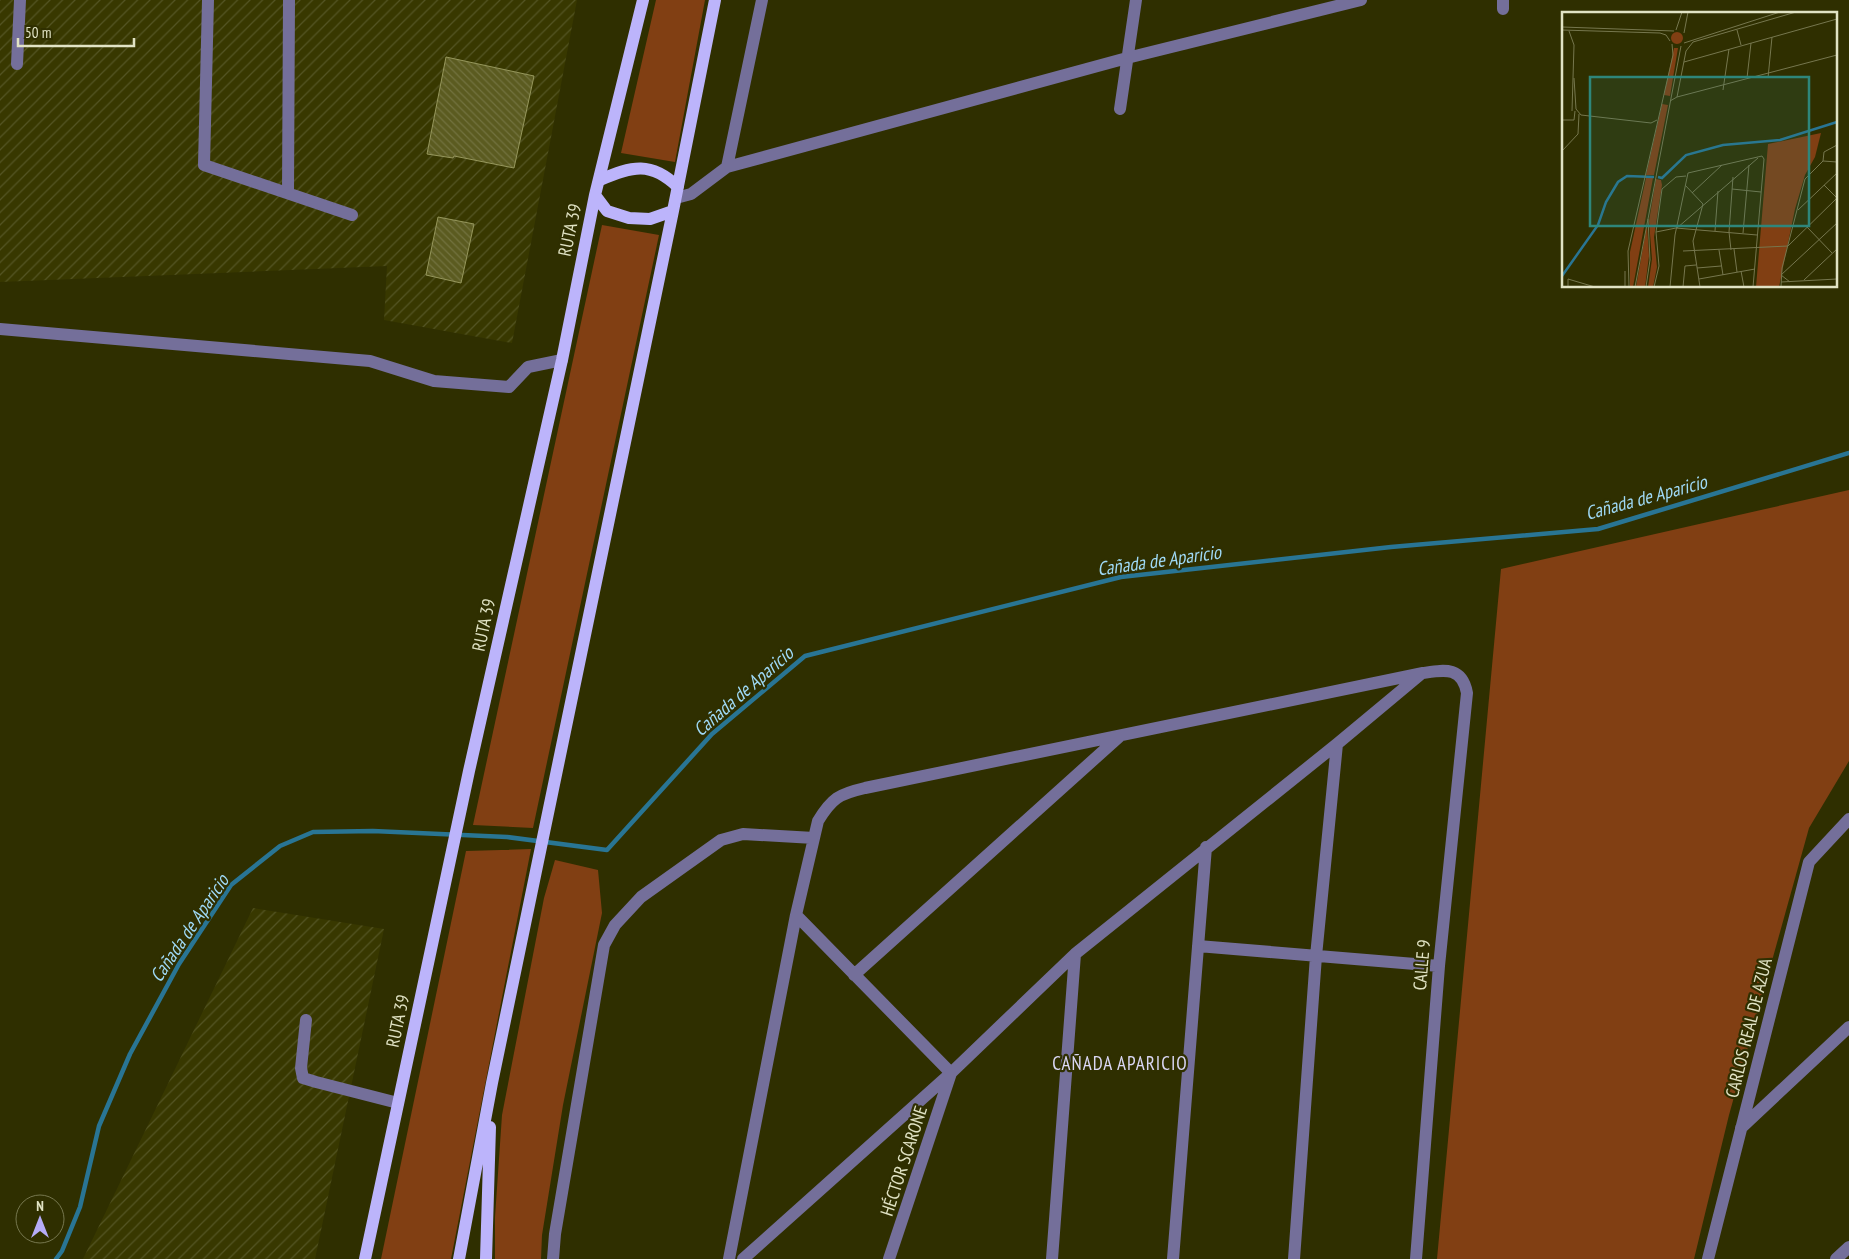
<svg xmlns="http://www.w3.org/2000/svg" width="1849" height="1259" font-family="'PT Sans Narrow',sans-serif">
  <defs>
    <pattern id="industrial-furrows" width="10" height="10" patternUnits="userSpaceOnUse" patternTransform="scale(1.25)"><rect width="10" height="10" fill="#383800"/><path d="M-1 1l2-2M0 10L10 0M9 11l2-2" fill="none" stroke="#545524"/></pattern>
    <pattern id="building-back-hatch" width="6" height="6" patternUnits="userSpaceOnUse" patternTransform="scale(1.25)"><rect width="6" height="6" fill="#5b5b20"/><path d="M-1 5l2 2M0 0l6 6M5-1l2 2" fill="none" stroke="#72723f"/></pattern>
  </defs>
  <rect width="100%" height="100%" fill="#2f2f00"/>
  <!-- industrial -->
  <path fill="url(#industrial-furrows)" d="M0 0H577L512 343 384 320 387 266 0 282Z
    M253 908 384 929 315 1259H83Z"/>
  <!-- green -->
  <path fill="#813f13" d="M656 0H705L675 162 621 153Z
    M602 225 659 235 533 828 473 825Z
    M1849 490V761L1809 828 1729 1115 1694 1259H1437L1501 569Z
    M531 849 451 1259H381L466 851Z
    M555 860 598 870 602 913 563 1105 542 1235 541 1259H495V1217L502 1115 544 898Z"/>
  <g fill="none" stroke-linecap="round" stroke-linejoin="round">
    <!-- stream -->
    <path stroke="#297594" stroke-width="4.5" d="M56 1259 62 1251 80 1207 99 1126 130 1054 179 964 231 885 280 846 313 832 373 831 507 837 607 850 712 734 805 656 1121 577 1391 547 1598 529 1849 453"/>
  </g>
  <!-- building -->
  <path fill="url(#building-back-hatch)" stroke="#96975c" d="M446 57 534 76 514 168 454 156 453 158 427 154Z
    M438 217 474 224 461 283 426 275Z"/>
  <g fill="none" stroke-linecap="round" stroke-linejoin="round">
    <!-- minor -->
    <path stroke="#746f9a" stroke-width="12" d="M208 0 204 165 352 215
      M1503 9V0
      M17 64 20 0
      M1120 109 1136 0
      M727 167 1127 58 1361 0
      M288 193 289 0
      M676 198 691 194 727 167 762 0
      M0 329 370 361 434 381 509 387 528 367 562 360
      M796 915 951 1073 889 1259
      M1198 946 1439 966
      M854 975 1120 736
      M306 1020 301 1068 303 1078 316 1082 398 1103
      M1741 1128 1849 1027
      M553 1259 555 1234 604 945 615 925 641 897 721 840 743 834 814 838
      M729 1259 796 915 818 821C832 798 839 794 865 788L1423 673C1444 670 1462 666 1467 693L1439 966 1416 1259
      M743 1259 951 1073 1075 954 1337 744 1421 674
      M1052 1259 1075 954
      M1173 1259 1206 847
      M1294 1259 1316 956 1337 744
      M1708 1259 1809 862 1849 819
      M1836 1259 1849 1247"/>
    <!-- major -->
    <path stroke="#bcb4fb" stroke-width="12" d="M600 180C632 166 651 161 678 187
      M595 195 607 211 629 218 650 219 673 211
      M365 1259 469 771 562 360 595 195 643 0
      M459 1259 492 1083 673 211 715 0
      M486 1259 490 1127"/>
  </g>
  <g text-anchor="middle" stroke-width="4.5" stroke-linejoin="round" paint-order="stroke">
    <!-- street labels -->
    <g font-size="18" fill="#e1e3c4" stroke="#2f2f00">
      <text transform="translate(570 230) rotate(-78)" y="6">RUTA 39</text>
      <text transform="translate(484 625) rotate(-78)" y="6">RUTA 39</text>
      <text transform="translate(1422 965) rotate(-85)" y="6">CALLE 9</text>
      <text transform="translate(398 1021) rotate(-78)" y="6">RUTA 39</text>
      <text transform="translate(1749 1028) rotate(-76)" y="6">CARLOS REAL DE AZUA</text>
      <text transform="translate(904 1161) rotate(-72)" y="6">HÉCTOR SCARONE</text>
    </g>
    <!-- water labels -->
    <g font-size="19" font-style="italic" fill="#9fd9f5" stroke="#2f2f00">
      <text transform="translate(1646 497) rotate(-15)" y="7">Cañada de Aparicio</text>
      <text transform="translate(1159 560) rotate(-8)" y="7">Cañada de Aparicio</text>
      <text transform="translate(743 691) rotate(-41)" y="7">Cañada de Aparicio</text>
      <text transform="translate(189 928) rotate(-56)" y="7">Cañada de Aparicio</text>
    </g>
    <!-- neighbourhood labels -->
    <g font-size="19" letter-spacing="1" fill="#dad7f4" stroke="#2f2f00">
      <text x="1120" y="1070">CAÑADA APARICIO</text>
    </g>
  </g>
  <!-- overview -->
  <g transform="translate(1562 12)">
    <rect width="275" height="275" fill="#2f2f00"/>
    <path d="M109 26a6 6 0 1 1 12 0a6 6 0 1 1-12 0ZM112 36H116L108 84 102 83ZM100 92 106 93 92 163H84ZM259 121 253 145 243 163 233 197 217 275H194L206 132ZM84 166H91L71 275H68V240ZM94 167 99 168 100 173 92 225 95 255 91 275H86L90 247 87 209ZM85 213 87 244 83 275H74Z" fill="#813f13"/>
    <path fill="none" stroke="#297594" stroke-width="2.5" d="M96 165 100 166 124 143 161 133 218 128 275 110M0 264 36 213 44 190 56 170 65 164 92 165"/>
    <path fill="none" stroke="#76774e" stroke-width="1" d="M0 15 112 19M0 18 98 21 104 23 108 29M114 18 120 0M175 18 179 33M7 19 12 33 10 99M122 21 126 0M122 31 218 0M122 50 275 7M12 66 14 97 19 103 89 111 95 108M185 66 189 31M206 66 210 25M161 78 167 37M115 85 275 43M108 89 115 85 124 39 131 30 234 0M0 108H12L13 99M0 139 16 122 17 102M261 149 262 140 275 133M123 173 141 192 131 229 138 275M262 173 275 186M170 177 199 180M130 181 160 153M236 198 275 161M245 215 270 241M115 216 196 146M153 219 156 179M94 220 114 216 195 223M181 221 187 153M172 237 175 260M157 238 161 263M169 238 167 220 171 165M121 239 226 234 275 186M135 256 159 254M179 259 182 275M137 267 193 257M242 268 275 237M219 270 275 267M228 270 219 263 275 211M6 275V267L33 275M63 275V259M67 275 66 239 111 43 110 32M73 275 119 34M84 275 88 248 86 207M92 275 97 254 94 220 100 177 114 165 124 164M108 275 113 223 126 161 200 144 202 147 191 275M121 275 123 254 134 253M219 275 220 256 243 167 261 149 275 150"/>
    <path fill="#2e867b" fill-opacity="0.15" stroke="#2e867b" stroke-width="2.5" d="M28 65H247V214H28Z"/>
    <rect width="275" height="275" fill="none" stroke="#e1e3c4" stroke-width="2.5"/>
  </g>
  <!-- north arrow -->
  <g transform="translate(40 1219)"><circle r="24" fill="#2f2f00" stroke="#76774e"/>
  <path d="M0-4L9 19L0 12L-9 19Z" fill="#b5acf8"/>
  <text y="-8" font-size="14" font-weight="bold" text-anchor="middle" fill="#e1e3c4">N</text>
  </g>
  <!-- scale -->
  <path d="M18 38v8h116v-8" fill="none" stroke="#e1e3c4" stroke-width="2.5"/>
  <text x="25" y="38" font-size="15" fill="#e1e3c4" stroke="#2f2f00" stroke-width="4" paint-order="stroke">50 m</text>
</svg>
